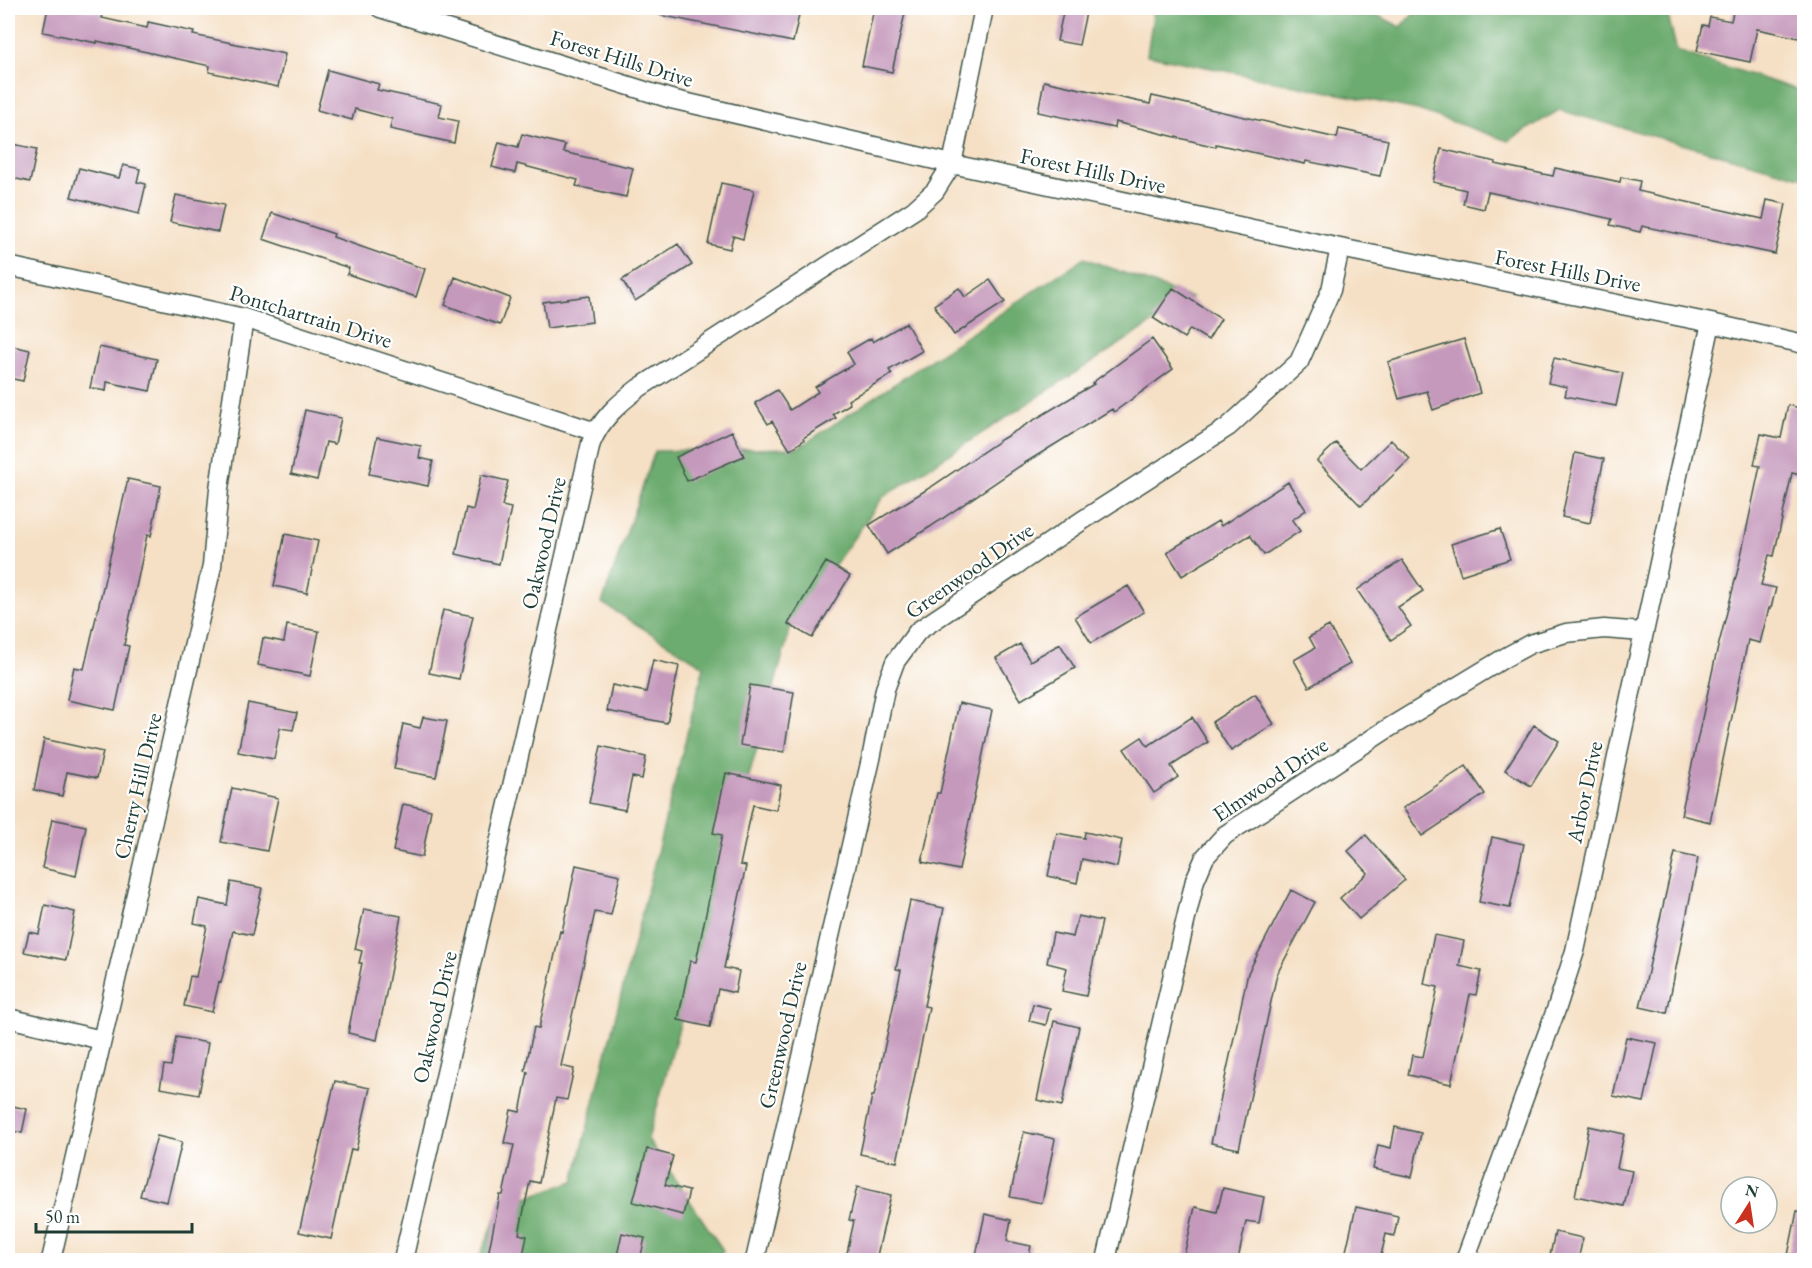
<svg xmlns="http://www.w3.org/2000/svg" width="1812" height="1268" font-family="'EB Garamond',serif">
  <rect width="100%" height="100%" fill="#fff"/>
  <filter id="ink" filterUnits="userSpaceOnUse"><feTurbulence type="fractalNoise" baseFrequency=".0167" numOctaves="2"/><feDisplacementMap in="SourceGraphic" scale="12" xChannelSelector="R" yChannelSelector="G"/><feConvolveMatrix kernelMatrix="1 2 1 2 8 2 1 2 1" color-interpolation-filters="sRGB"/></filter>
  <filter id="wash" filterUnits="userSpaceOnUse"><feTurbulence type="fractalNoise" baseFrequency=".008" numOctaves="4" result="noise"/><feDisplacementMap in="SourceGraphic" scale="24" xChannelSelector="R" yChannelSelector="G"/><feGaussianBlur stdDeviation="1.35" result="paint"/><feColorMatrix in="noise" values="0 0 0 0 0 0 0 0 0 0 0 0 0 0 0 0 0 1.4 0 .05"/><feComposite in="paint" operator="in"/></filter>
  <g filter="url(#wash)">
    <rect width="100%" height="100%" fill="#f5e0c5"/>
    <!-- forest -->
    <path fill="#6dac6f" stroke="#467452" stroke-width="1.5" d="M1154 8H1363L1401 27 1419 8H1666L1677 51 1804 92V178L1559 110 1508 141 1418 110 1147 55Z
      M1084 258 1191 298 883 497 791 626 648 1139 723 1250 719 1260H478L501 1206 574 1181 704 666 602 603 655 451 798 448Z"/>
    <g id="blocks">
      <!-- building -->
      <path fill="#c599bc" d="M48 8H78L103 13 102 18 147 28 148 22 194 32 193 35 285 54 278 87 209 72 210 66 97 41V43L43 32Z
        M660 8H765L799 15 793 42 659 15Z
        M874 8 905 13 892 72 862 66Z
        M1064 8H1087L1079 45 1057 41Z
        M1734 8H1759L1783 12 1784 8H1804V39L1757 29 1750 62 1697 51 1703 25 1708 26 1710 17 1731 21Z
        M328 70 379 84 377 90 442 104 439 117 458 121 454 143 390 129 392 119 355 109 352 120 317 110Z
        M1044 81 1150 104 1152 96 1337 138 1339 129 1388 140 1380 176 1306 161 1305 164 1216 144V147L1115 122 1114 128 1038 112Z
        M522 134 565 145 563 152 633 168 626 197 576 186 578 180 517 164 515 173 492 167 499 142 518 147Z
        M8 143 37 149 30 182 8 177Z
        M1441 149 1496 162 1495 164 1553 176 1555 168 1620 182 1621 177 1640 181 1638 191 1763 219 1767 200 1786 204 1775 254 1642 226 1640 232 1610 225 1612 219 1488 192 1484 209 1463 204 1466 190 1433 182Z
        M123 165 140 169 137 182 146 184 139 214 71 197 79 168 119 178Z
        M721 183 754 190 743 239 733 236 730 249 708 244Z
        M176 195 224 205 218 232 170 222Z
        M272 213 334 234 333 237 425 269 416 297 347 274 349 268 263 239Z
        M678 244 692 265 635 301 622 280Z
        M455 277 510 298 500 325 445 305Z
        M990 280 1005 302 954 335 934 305 959 288 965 297Z
        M1173 288 1221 319 1208 340 1190 329 1184 338 1153 318Z
        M589 296 592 322 547 328 543 302Z
        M906 323 922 351 889 370 892 374 848 400 850 404 833 414 836 418 803 438 804 440 790 450 772 421 768 424 755 403 777 390 790 410 818 392 815 387 854 364 847 352 871 338 873 342Z
        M1152 339 1173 369 1114 412 1112 409 1020 466 930 527 887 554 869 525 931 487 1002 439 1094 384 1092 383Z
        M1464 339 1480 393 1433 410 1427 391 1399 399 1388 362Z
        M8 345 30 350 23 381 8 378Z
        M99 347 157 359 150 391 107 382 106 391 90 388Z
        M1554 358 1623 373 1616 406 1565 396 1567 387 1548 383Z
        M1788 405 1804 409V476L1792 473 1774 556 1769 555 1761 585 1776 588 1771 608H1769L1760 643 1748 640 1710 822 1681 815 1715 659 1739 565 1760 466 1754 465 1761 434 1781 438Z
        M305 410 341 418 335 444 326 442 317 480 291 474Z
        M732 431 744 456 687 481 676 457Z
        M377 437 421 446 419 458 433 461 428 486 369 474Z
        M1391 440 1410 459 1361 506 1317 461 1336 443 1361 469Z
        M1575 453 1604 459 1590 523 1562 517Z
        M481 475 508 481 502 506 511 508 499 564 456 554 466 508 473 510Z
        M128 479 161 486 151 536 147 535 124 645 129 646 115 710 67 700 74 667 84 669Z
        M1288 482 1306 510 1292 520 1300 531 1264 555 1250 535 1182 576 1167 552 1218 521 1221 526Z
        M1500 529 1510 559 1461 575 1451 544Z
        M285 534 318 541 307 593 274 586Z
        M1402 560 1423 591 1398 607 1411 626 1391 640 1357 590Z
        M826 562 850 576 812 638 788 624Z
        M1128 586 1144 612 1091 643 1075 617Z
        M443 610 473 616 459 679 429 673Z
        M287 625 319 631 310 676 258 665 263 638 284 642Z
        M1329 626 1350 664 1309 687 1294 660 1315 648 1309 637Z
        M1020 644 1030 661 1060 644 1075 668 1021 700 996 658Z
        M653 660 679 666 667 723 607 711 612 685 646 692Z
        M750 685 794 692 784 752 740 745Z
        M1255 694 1274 724 1231 751 1212 722Z
        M248 703 297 713 293 730 280 728 274 759 238 752Z
        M959 703 992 710 959 870 922 862 937 793H940Z
        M423 717 447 721 436 777 394 769 403 724 420 728Z
        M1192 717 1208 742 1171 766 1178 777 1154 793 1124 749 1142 737 1148 746Z
        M1534 725 1559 741 1531 786 1505 770Z
        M44 739 103 752 97 778 67 772 62 796 34 790Z
        M601 746 646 757 642 779 632 777 625 810 589 803Z
        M1466 766 1485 794 1422 836 1403 808Z
        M726 773 781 785 776 810 753 805 740 865 746 866 724 968 739 971 735 993 718 989 710 1027 678 1020 690 961 696 962 722 835 713 833Z
        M232 788 278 798 267 851 221 842Z
        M403 804 431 810 422 857 393 851Z
        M52 819 86 826 76 876 42 868Z
        M1085 832 1122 840 1117 867 1082 859 1077 883 1048 876 1057 833 1084 838Z
        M1366 835 1405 880 1359 919 1340 898 1368 873 1348 851Z
        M1492 837 1524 844 1510 908 1479 902Z
        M1675 853 1698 858 1667 1013 1640 1007Z
        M576 865 620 875 611 915 595 912 561 1066 574 1069 567 1100 556 1098 539 1183 530 1181 519 1234 527 1236 522 1260H487L500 1195H503L514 1145 504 1143 511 1110 520 1112 528 1072 525 1071 534 1027 539 1028 560 931 562 932Z
        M231 882 262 888 252 935 233 931 221 983 219 982 212 1012 184 1006 190 976 196 977 207 926 194 923 199 899 227 905Z
        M1291 890 1315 902 1277 974 1239 1149 1211 1143 1248 973Z
        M910 901 944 908 924 1006 929 1007 897 1162 860 1154 872 1096H874L901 970 896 969Z
        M45 905 75 912 66 960 24 952 29 932 39 934Z
        M364 909 401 916 377 1040 348 1033 362 963H359L362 951 355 949Z
        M1078 916 1102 921 1086 996 1062 991 1067 968 1047 963 1053 933 1073 937Z
        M1434 935 1464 941 1459 966 1481 971 1476 995 1470 994 1451 1084 1408 1075 1412 1055 1423 1057 1438 987 1424 984Z
        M1033 1004 1050 1008 1046 1025 1029 1021Z
        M1054 1021 1079 1027 1062 1106 1037 1100Z
        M176 1037 208 1043 199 1095 160 1088 164 1065 171 1066Z
        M1626 1037 1657 1043 1644 1102 1613 1096Z
        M335 1081 370 1088 356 1150 351 1149 331 1239 299 1232Z
        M8 1105 27 1109 22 1133 8 1130Z
        M1589 1126 1624 1134 1617 1168 1632 1171 1624 1206 1575 1196Z
        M1395 1127 1421 1133 1412 1177 1373 1169 1378 1145 1391 1148Z
        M1024 1132 1055 1139 1042 1203 1010 1197Z
        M157 1136 182 1142 167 1202 140 1196Z
        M647 1149 673 1156 665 1185 689 1191 683 1215 633 1202Z
        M857 1187 891 1195 876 1260 847 1253 854 1221 849 1220Z
        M1223 1188 1264 1197 1259 1223 1246 1221 1238 1260H1183L1195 1207 1217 1212Z
        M1356 1207 1398 1216 1394 1236 1386 1234 1380 1260H1344Z
        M1797 1211 1804 1212V1260H1787Z
        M985 1214 1011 1220 1007 1241 1031 1246 1028 1260H975Z
        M1555 1232 1583 1238 1578 1260H1549Z
        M622 1233 645 1238 640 1260H616Z"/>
    </g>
  </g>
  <g filter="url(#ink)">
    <use href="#blocks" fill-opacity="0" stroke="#3f554a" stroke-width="1.5"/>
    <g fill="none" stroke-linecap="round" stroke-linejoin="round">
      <defs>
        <path id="minor" d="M380 8 671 99 952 164 1340 248 1711 323 1804 344
          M8 266 244 318 596 432
          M8 1018 102 1040
          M51 1260 212 566 219 489 244 318
          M403 1260 591 443C601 419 618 404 639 388L914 210 935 191 952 164 984 8
          M755 1260 871 759 885 689 895 662 918 631 1083 520 1228 427 1299 362 1331 290 1340 248
          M1106 1260 1195 880 1205 857 1225 835 1387 729 1506 657 1530 644 1566 633 1604 629 1643 632
          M1465 1260 1557 1007 1575 951 1711 323"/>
      </defs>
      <!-- minor casing -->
      <use href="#minor" stroke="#3f554a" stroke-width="21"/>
      <!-- minor -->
      <use href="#minor" stroke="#fff" stroke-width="18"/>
    </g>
  </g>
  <g text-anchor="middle" stroke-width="4.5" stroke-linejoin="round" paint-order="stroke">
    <!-- street labels -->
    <g font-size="22" fill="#1f3d34" stroke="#fff">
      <text transform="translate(622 58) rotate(17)" y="8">Forest Hills Drive</text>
      <text transform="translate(1093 170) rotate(12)" y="8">Forest Hills Drive</text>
      <text transform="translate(1568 270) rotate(11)" y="8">Forest Hills Drive</text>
      <text transform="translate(311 316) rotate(17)" y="8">Pontchartrain Drive</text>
      <text transform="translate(543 543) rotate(-77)" y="8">Oakwood Drive</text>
      <text transform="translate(969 570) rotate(-35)" y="8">Greenwood Drive</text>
      <text transform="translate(1270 779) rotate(-34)" y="8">Elmwood Drive</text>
      <text transform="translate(137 786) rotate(-77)" y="8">Cherry Hill Drive</text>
      <text transform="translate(1584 792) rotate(-78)" y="8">Arbor Drive</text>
      <text transform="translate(434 1017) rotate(-77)" y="8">Oakwood Drive</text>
      <text transform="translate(782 1035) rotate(-77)" y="8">Greenwood Drive</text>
    </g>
  </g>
  <!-- margin -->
  <rect width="1812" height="1268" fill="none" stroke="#fff" stroke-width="30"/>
  <!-- north arrow -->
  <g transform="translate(1749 1205) rotate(12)"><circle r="28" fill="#ffffff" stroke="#a5b1ae" stroke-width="1.5"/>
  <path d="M0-4.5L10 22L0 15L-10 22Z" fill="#c8321e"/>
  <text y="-9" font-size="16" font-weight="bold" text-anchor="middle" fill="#1f3d34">N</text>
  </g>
  <!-- scale -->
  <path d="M36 1223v9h156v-9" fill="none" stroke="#1f3d34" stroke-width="3"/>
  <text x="45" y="1223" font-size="18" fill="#1f3d34" stroke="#ffffff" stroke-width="4.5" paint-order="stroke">50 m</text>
</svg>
